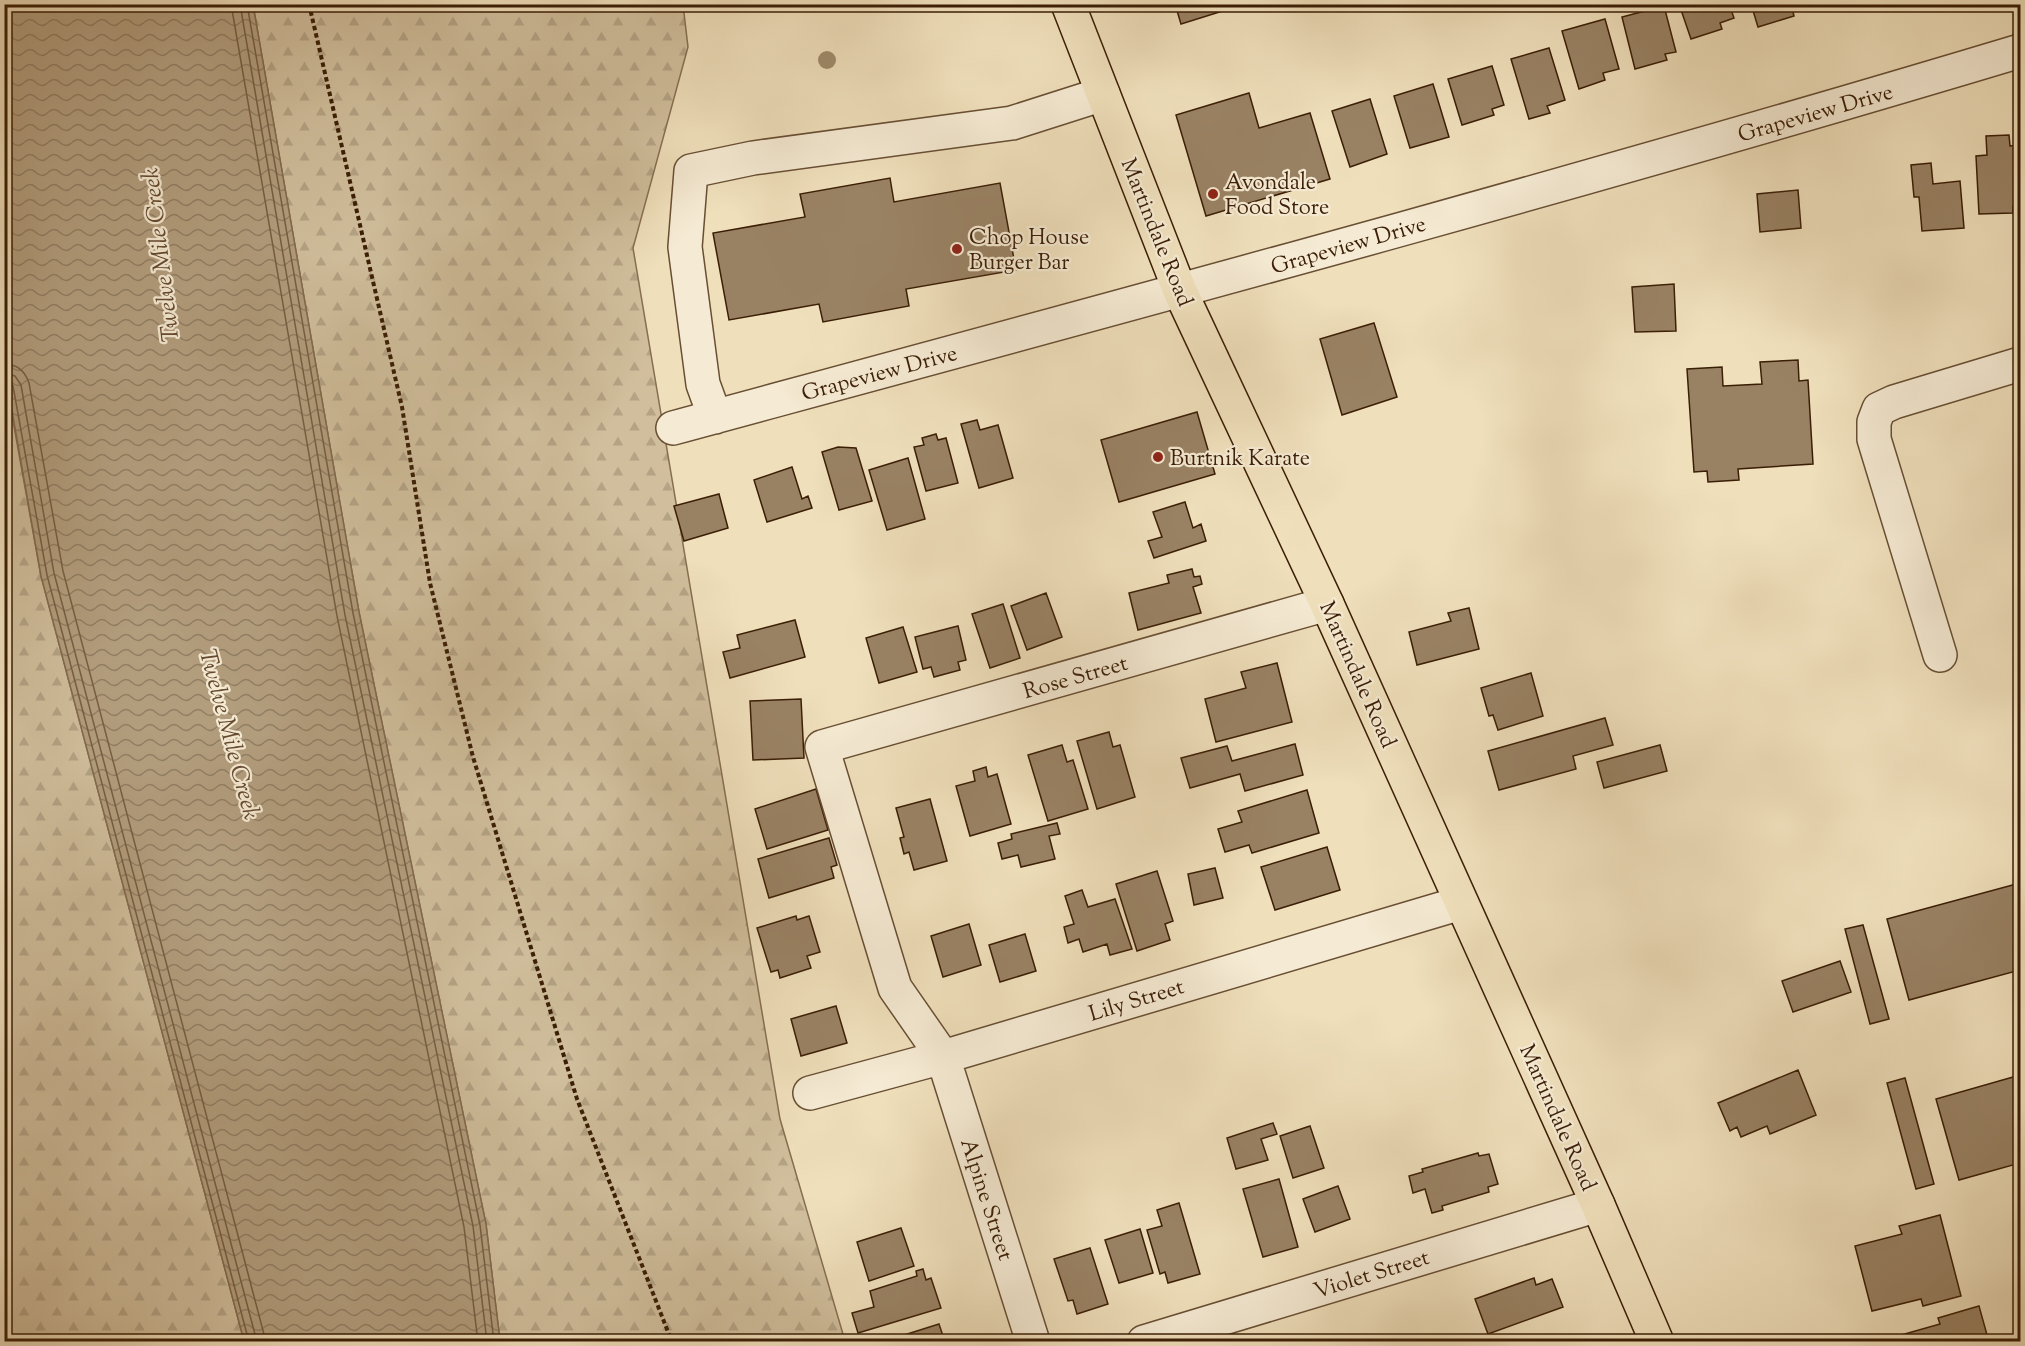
<svg xmlns="http://www.w3.org/2000/svg" width="2025" height="1346" font-family="'Sorts Mill Goudy',serif">
  <defs>
    <pattern id="forest-firs" width="22" height="20" patternUnits="userSpaceOnUse" patternTransform="scale(1.5)"><rect width="22" height="20" fill="#d0be9c"/><path d="M5 1l3.5 6h-7zM16 11l3.5 6h-7z" fill="#b4a385"/></pattern>
    <pattern id="water-waves" width="16" height="10" patternUnits="userSpaceOnUse" patternTransform="scale(1.5)"><rect width="16" height="10" fill="#b29d7d"/><path d="M0 5q4-4 8 0t8 0" fill="none" stroke="#927f64"/></pattern>
  </defs>
  <rect width="100%" height="100%" fill="#efdfbb"/>
  <filter id="stains"><feTurbulence type="fractalNoise" baseFrequency=".00333" numOctaves="4"/><feColorMatrix values="0 0 0 0 .2 0 0 0 0 .09 0 0 0 0 .02 0 0 0 .5 -.17"/></filter>
  <radialGradient id="worn" r=".72"><stop offset=".6" stop-color="#630" stop-opacity="0"/><stop offset="1" stop-color="#630" stop-opacity=".3"/></radialGradient>
  <!-- forest -->
  <path fill="url(#forest-firs)" stroke="#866e51" stroke-width="1.5" d="M253 5H683L688 47 633 248 780 1119 845 1341H500L486 1224 359 612Z
    M4 371 41 576 244 1341H5Z"/>
  <!-- water -->
  <path fill="url(#water-waves)" stroke="#826a4d" stroke-width="1.5" d="M4 5H253L359 612 486 1224 500 1341H244L41 576 5 371Z"/>
  <g fill="none" stroke-linecap="round" stroke-linejoin="round">
    <!-- shore -->
    <path stroke="#765e42" stroke-width="1.5" d="M231 4 337 616 464 1227 478 1342
      M240 4 345 615 473 1226 487 1342
      M247 4 353 613 480 1225 494 1342
      M4 364C17 364 25 371 29 383L63 571 266 1342
      M4 373 15 376 21 385 54 573 257 1342
      M4 381 10 382 13 386 47 575 249 1342"/>
  </g>
  <!-- building -->
  <path fill="#998264" stroke="#3b1e06" stroke-width="1.5" d="M1175 4H1242V5L1181 24Z
    M1679 4H1729L1734 18 1720 23 1722 29 1691 39Z
    M1751 4H1791L1794 16 1758 27Z
    M1815 4H1838L1818 11Z
    M1664 6 1676 52 1665 54 1667 60 1635 69 1622 17Z
    M1605 19 1619 69 1603 73 1605 80 1579 89 1562 31Z
    M1549 48 1565 100 1547 106 1550 113 1529 119 1511 59Z
    M1492 66 1504 105 1492 109 1494 115 1462 125 1448 79Z
    M1433 84 1449 137 1410 148 1394 96Z
    M1249 93 1259 128 1310 113 1330 179 1206 216 1176 115Z
    M1370 99 1387 154 1350 167 1332 111Z
    M2009 135 2010 146 2020 145V206H2013V213L1979 214 1976 156 1987 155 1986 136Z
    M1931 163 1933 184 1960 181 1964 228 1922 231 1919 197H1914L1911 165Z
    M890 178 894 202 1000 183 1016 270 906 289 909 306 823 322 819 304 729 320 713 233 805 217 800 194Z
    M1798 190 1801 228 1760 232 1757 194Z
    M1674 284 1676 331 1635 332 1632 287Z
    M1374 323 1397 397 1342 415 1320 339Z
    M1798 360 1799 381 1808 380 1813 464 1738 469 1739 480 1708 482 1707 471 1694 472 1687 369 1722 367 1723 386 1762 384 1760 362Z
    M1197 412 1215 474 1119 502 1101 440Z
    M977 420 980 430 998 425 1013 478 979 488 961 424Z
    M936 434 938 440 946 438 958 483 926 491 914 447 924 445 922 438Z
    M838 447 856 448 872 501 839 510 822 452Z
    M908 458 925 519 887 530 869 470Z
    M792 467 802 499 808 496 812 508 767 522 754 480Z
    M719 494 728 528 684 541 674 506Z
    M1185 502 1193 528 1201 524 1206 541 1154 558 1148 541 1162 537 1153 512Z
    M1192 569 1194 577 1200 576 1202 584 1193 587 1201 613 1138 630 1129 593 1169 583 1167 575Z
    M1046 593 1062 637 1027 650 1011 606Z
    M1003 604 1020 658 990 668 972 614Z
    M1469 608 1479 649 1417 665 1409 632 1451 621 1448 613Z
    M795 620 805 657 730 678 723 652 740 648 737 635Z
    M958 626 966 660 958 662 960 670 934 677 931 667 923 669 915 637Z
    M903 627 917 672 879 683 866 638Z
    M1277 663 1292 722 1216 742 1205 699 1246 688 1241 672Z
    M1531 673 1543 716 1498 730 1493 715 1489 716 1481 688Z
    M801 699 804 758 753 760 750 701Z
    M1605 718 1613 745 1573 756 1576 769 1499 790 1488 751Z
    M1109 732 1113 747 1120 745 1135 797 1097 809 1077 741Z
    M1295 744 1303 775 1245 791 1240 774 1190 788 1181 758 1227 746 1232 761Z
    M1062 745 1067 762 1073 760 1088 809 1048 821 1028 755Z
    M1660 745 1667 771 1604 788 1597 762Z
    M986 767 988 777 997 774 1011 824 970 836 956 786 975 781 973 771Z
    M816 789 828 830 767 849 755 809Z
    M1307 790 1319 833 1252 853 1249 845 1225 852 1218 829 1242 822 1238 811Z
    M930 799 947 861 914 870 909 852 904 854 900 838 904 837 896 808Z
    M1057 823 1060 834 1049 836 1055 859 1021 867 1018 855 1002 859 998 843 1012 839 1011 834Z
    M829 838 837 865 831 867 834 878 769 898 758 859Z
    M1327 847 1340 890 1275 910 1261 867Z
    M1215 868 1223 898 1194 905 1188 874Z
    M1157 871 1173 921 1165 924 1170 940 1137 951 1116 884Z
    M2020 883V970L1909 1000 1887 919Z
    M1082 890 1088 907 1115 899 1132 949 1110 955 1107 944 1083 952 1079 939 1068 943 1064 927 1074 924 1065 896Z
    M796 916 797 920 809 916 820 952 807 956 811 968 780 978 778 970 771 972 757 928Z
    M969 924 981 965 943 977 931 936Z
    M1863 925 1889 1019 1870 1024 1845 929Z
    M1025 934 1036 971 1000 982 989 945Z
    M1840 961 1851 992 1793 1012 1782 981Z
    M836 1006 847 1043 801 1056 791 1019Z
    M1798 1070 1816 1115 1770 1134 1767 1126 1741 1137 1737 1127 1730 1131 1718 1103Z
    M2020 1075V1163L1959 1180 1936 1099Z
    M1905 1078 1934 1184 1916 1189 1887 1083Z
    M1273 1123 1277 1134 1261 1139 1268 1160 1236 1169 1227 1138Z
    M1310 1126 1324 1168 1293 1178 1280 1136Z
    M1478 1153 1479 1156 1489 1154 1498 1184 1488 1187 1489 1192 1442 1206 1443 1210 1432 1213 1425 1189 1413 1193 1409 1176 1423 1172 1422 1169Z
    M1279 1179 1298 1247 1263 1257 1243 1189Z
    M1338 1186 1350 1219 1315 1232 1303 1199Z
    M1179 1203 1200 1274 1168 1283 1165 1272 1160 1274 1147 1230 1162 1226 1157 1210Z
    M1940 1215 1961 1296 1923 1306 1921 1299 1872 1311 1855 1246 1902 1234 1899 1226Z
    M901 1228 914 1266 869 1281 857 1242Z
    M1140 1229 1153 1273 1119 1283 1105 1240Z
    M1090 1248 1108 1304 1077 1314 1073 1300 1068 1301 1054 1259Z
    M923 1269 926 1280 931 1278 941 1308 858 1333 852 1313 874 1307 870 1291 917 1276 916 1271Z
    M1534 1278 1536 1285 1552 1279 1563 1307 1488 1334 1475 1299Z
    M1979 1306 1989 1342H1895L1894 1337 1940 1324 1938 1318Z
    M939 1324 945 1342H882Z
    M1344 1335 1347 1342H1325Z"/>
  <g fill="none" stroke-linecap="round" stroke-linejoin="round">
    <defs>
      <path id="minor" d="M715 417 703 384 685 247 691 171 753 158 1012 123 1103 94
        M673 428C1123 306 1574 185 2020 51
        M1940 655 1874 439V422L1879 409 1894 402 2020 364
        M810 1093 943 1057 1461 903
        M1033 1342 943 1057 895 988 822 747 1327 604
        M1144 1342 1598 1205"/>
      <path id="major" d="M1068 4 1180 291 1327 604 1598 1205 1657 1342"/>
    </defs>
    <!-- minor casing -->
    <use href="#minor" stroke="#684e33" stroke-width="36"/>
    <!-- major casing -->
    <use href="#major" stroke="#3b1e06" stroke-width="36"/>
    <!-- path -->
    <path stroke="#3b1e06" stroke-width="4" stroke-dasharray="4.5 3" stroke-linecap="butt" d="M309 4 402 407 430 583 473 757 577 1099 672 1342"/>
    <!-- minor -->
    <use href="#minor" stroke="#f5ead3" stroke-width="33"/>
    <!-- major -->
    <use href="#major" stroke="#efdfbb" stroke-width="33"/>
  </g>
  <!-- trees -->
  <circle fill="#a08b6c" cx="827" cy="60" r="9"/>
  <!-- markers -->
  <g fill="#8f2418" stroke="#f5ead3" stroke-width="2">
    <circle cx="1213" cy="194" r="6"/>
    <circle cx="957" cy="249" r="6"/>
    <circle cx="1158" cy="457" r="6"/>
  </g>
  <g text-anchor="middle" stroke-width="4.5" stroke-linejoin="round" paint-order="stroke">
    <!-- street labels -->
    <g font-size="22" fill="#3b1e06" stroke="#f5ead3">
      <text transform="translate(1815 112) rotate(-16)" y="8">Grapeview Drive</text>
      <text transform="translate(1158 232) rotate(68)" y="8">Martindale Road</text>
      <text transform="translate(1348 244) rotate(-16)" y="8">Grapeview Drive</text>
      <text transform="translate(879 372) rotate(-15)" y="8">Grapeview Drive</text>
      <text transform="translate(1359 674) rotate(66)" y="8">Martindale Road</text>
      <text transform="translate(1075 676) rotate(-16)" y="8">Rose Street</text>
      <text transform="translate(1136 999) rotate(-17)" y="8">Lily Street</text>
      <text transform="translate(1559 1117) rotate(66)" y="8">Martindale Road</text>
      <text transform="translate(988 1199) rotate(72)" y="8">Alpine Street</text>
      <text transform="translate(1371 1273) rotate(-17)" y="8">Violet Street</text>
    </g>
    <!-- poi labels -->
    <g font-size="22" fill="#3b1e06" stroke="#f5ead3" text-anchor="start">
      <text x="1225" y="189">Avondale<tspan x="1225" dy="25">Food Store</tspan></text>
      <text x="969" y="244">Chop House<tspan x="969" dy="25">Burger Bar</tspan></text>
      <text x="1170" y="465">Burtnik Karate</text>
    </g>
    <!-- water labels -->
    <g font-size="24" font-style="italic" fill="#654a30" stroke="#f5ead3">
      <text transform="translate(160 255) rotate(-97)" y="8">Twelve Mile Creek</text>
      <text transform="translate(230 734) rotate(75)" y="8">Twelve Mile Creek</text>
    </g>
  </g>
  <!-- margin -->
  <rect width="2025" height="1346" fill="none" stroke="#efdfbb" stroke-width="24"/>
  <rect x="6" y="6" width="2013" height="1334" fill="none" stroke="#3b1e06" stroke-width="3"/>
  <rect x="12" y="12" width="2001" height="1322" fill="none" stroke="#3b1e06" stroke-width="1.5"/>
  <rect width="100%" height="100%" filter="url(#stains)"/>
  <rect width="100%" height="100%" fill="url(#worn)"/>
</svg>
